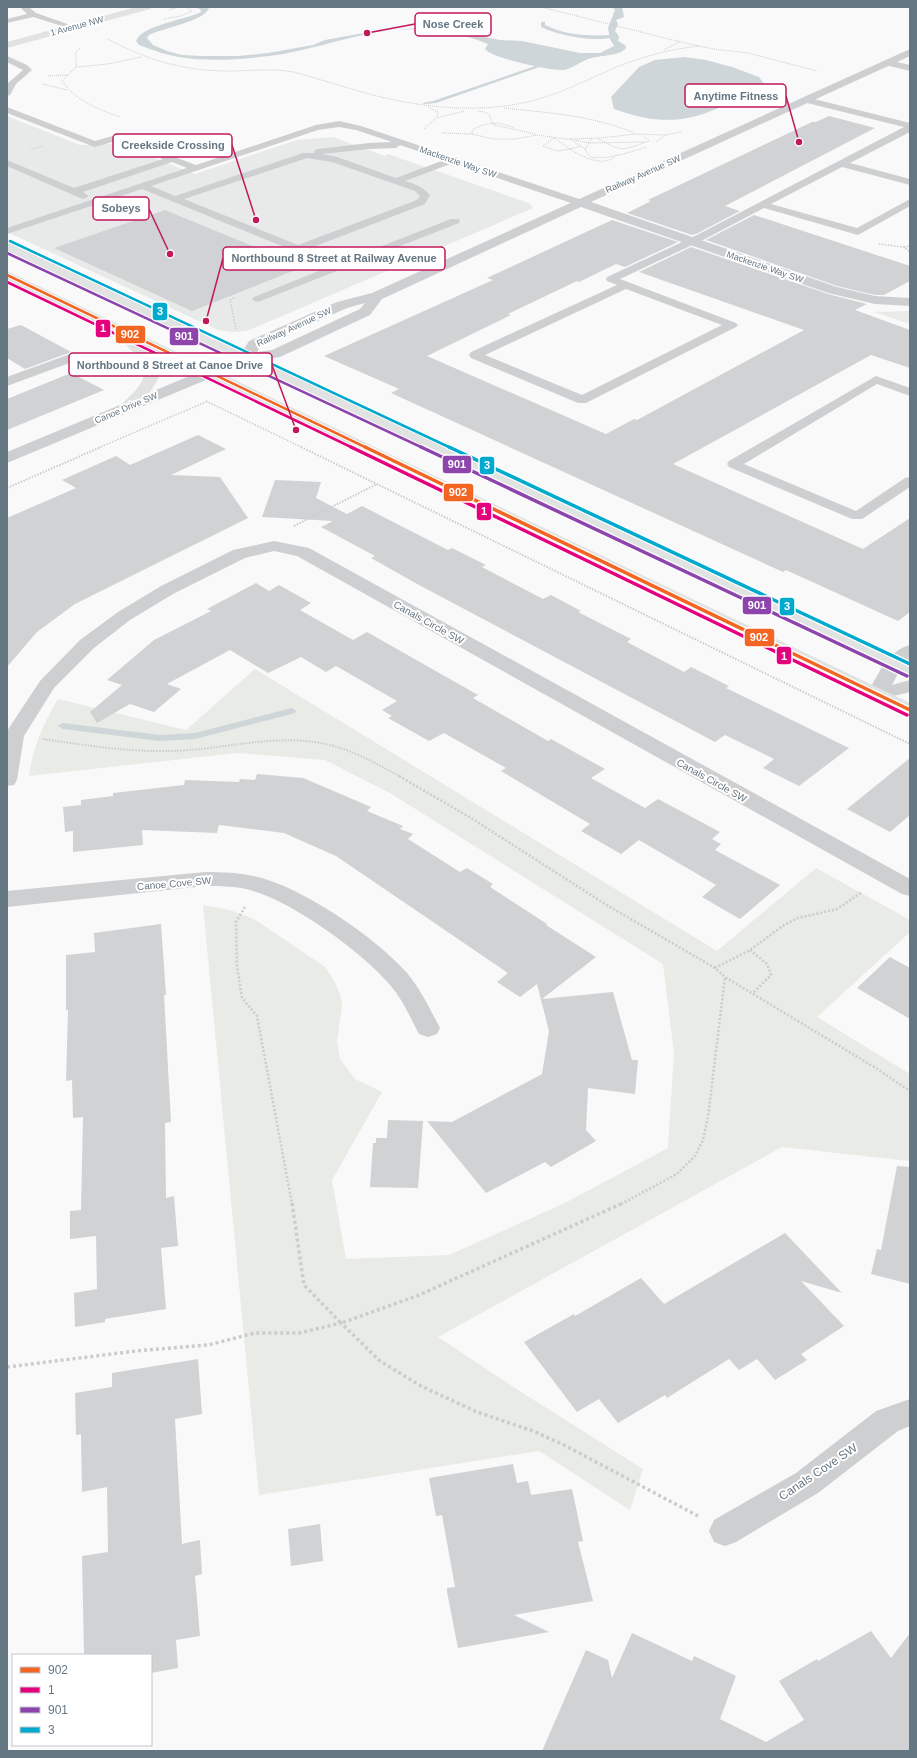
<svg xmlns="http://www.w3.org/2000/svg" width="917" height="1758" font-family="Helvetica,sans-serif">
  <rect width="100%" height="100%" fill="#f9f9f9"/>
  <!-- built -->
  <path fill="#e8e9e9" d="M7 116 80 145 118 144 195 174 297 140 333 137 385 156 388 154 529 203 533 208 259 326 246 331 231 332 218 330 7 232Z"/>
  <!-- green -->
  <path fill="#e8ebe6" d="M910 311V324L874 312Z
    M255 669 717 951 816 868 910 920V932L817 1017 910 1074V1161L782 1147 438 1337 518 1390 643 1469 630 1510 539 1451 259 1495 203 905 230 910 254 919 325 967 335 982 340 994 342 1005 337 1042 340 1059 355 1079 382 1092 332 1180 346 1259 449 1255 563 1204 668 1148 674 1053 663 964 390 793 325 760 237 753 29 776C33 747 43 724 58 699L186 730Z"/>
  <!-- water -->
  <path fill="#ced6d9" d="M194 7 209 8C205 21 163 28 149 35L147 38 153 45 167 51 182 55 202 56H238L268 53 313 45 325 40 369 32 417 28 454 31 500 40 522 41 580 53H600L614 46 610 39 608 28 615 10 612 7H622L624 17 616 20 618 24 615 31 619 36 618 41 625 45 626 48C620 56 602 55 592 58 582 60 574 68 564 70 551 71 491 58 485 49L488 44C450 28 402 25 363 35 336 41 310 49 283 54 249 59 207 63 174 56 162 54 151 49 139 45L136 41C142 25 185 20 201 12L200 9Z
    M684 57 706 60 732 67 759 77 764 84C708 116 677 132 614 109L611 97 639 67 655 60Z"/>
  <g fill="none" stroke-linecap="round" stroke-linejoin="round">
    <!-- stream -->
    <path fill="#ced6d9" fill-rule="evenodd" d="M541 22H545V25C567 36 589 36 613 35L615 36C599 44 557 35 541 27Z
      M547 62 551 63 436 103 424 104 422 103 433 101Z
      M292 708 296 711 295 713 195 739 160 741 63 729 58 726 63 723 160 735 195 733Z"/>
  </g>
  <!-- building -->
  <path fill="#d0d2d3" d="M829 116 875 128 725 206 740 211 696 234 692 235 627 213 651 201 648 200 812 122H816Z
    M165 210 303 267 192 311 54 248Z
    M754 215 910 266V281L884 295H875L837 286 706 240Z
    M612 220 678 242 625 267 616 264 579 282 577 281 508 314 511 315 427 356 606 434 634 419 637 420 804 330 639 272 691 247 828 294 867 304 855 310 910 330V368L871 355 673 464 863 549 910 518V612L898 621 786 570 783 572 391 393 399 389 324 356 493 280 487 278Z
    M21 325 71 352 25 369 7 358V329Z
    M71 373 104 390 7 430V399Z
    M198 435 226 449 171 475 220 477 248 518 75 604 37 632 7 667V518L76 488 62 480 116 456 130 465Z
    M275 480 321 482 316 498 347 514 362 506 448 550 452 548 486 565 482 567 543 599 551 595 581 611 578 612 631 639 627 642 684 672 691 667 729 686 726 688 849 748 799 786 763 768 774 759 725 735 715 742 419 585 371 558 375 556 321 527 333 521 262 517Z
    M256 583 269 591 279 585 311 603 300 610 353 640 367 632 478 695 473 698 548 741 551 739 605 769 591 778 645 808 658 799 720 832 712 839 721 844 715 850 780 885 740 919 702 897 716 885 639 840 621 854 581 831 590 824 501 771 506 768 444 733 429 741 388 718 392 716 382 710 397 701 336 666 326 672 301 657 268 673 230 650 167 684 181 689 154 712 130 704 97 723 90 712 122 685 107 680 154 640 211 611 207 609Z
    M910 758V815L890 832 847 809Z
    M257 774 303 778 371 807 367 811 403 826 400 829 413 834 408 839 460 872 467 868 493 884 490 887 547 924 546 925 596 957 542 999 613 992 632 1060H638L635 1094 588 1088 586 1130 596 1141 551 1167 545 1162 486 1193 427 1121 452 1122 542 1074 549 1031 537 984 520 997 497 982 508 973 336 856 284 833 219 825 217 833 142 830 143 845 73 852V831L65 832 63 807 81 805V800L113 796V793L184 785 185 780 239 782 240 779 255 780Z
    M161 924 166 995H164L171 1122 165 1123 166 1198 174 1196 178 1246 161 1248 166 1309 105 1319V1322L75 1327 74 1293 97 1289 96 1236 70 1239V1211L81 1210 83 1117 73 1118 72 1080 66 1081 68 1010H66V955L95 952 94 933Z
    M890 957 910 968V1019L857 988Z
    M388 1120 423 1121 418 1188 370 1187 373 1143H376V1138H387Z
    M897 1166 910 1167V1284L871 1274 877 1249 881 1250Z
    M785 1233 842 1293 801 1281 844 1326 801 1354 807 1360 775 1380 757 1359 739 1370 729 1359 667 1398 665 1395 618 1423 599 1399 577 1412 524 1342 574 1314 575 1316 641 1278 664 1304Z
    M198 1359 202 1414 175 1419 182 1544 200 1540 202 1574 195 1576 200 1636 176 1640 178 1668 151 1673V1655H84L82 1556 108 1552 107 1487 82 1492 81 1434 76 1435 75 1393 112 1387V1373Z
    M513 1464 517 1483 528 1481 531 1495 572 1489 583 1541 578 1542 593 1601 514 1615 549 1632 458 1648 447 1592V1588L455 1587 442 1515 436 1516 429 1478Z
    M320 1524 323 1561 291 1566 288 1529Z
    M871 1631 891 1658 910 1633V1751H542L586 1650 608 1660 612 1678 632 1633 692 1661 694 1656 736 1676 720 1719 766 1742 804 1720 779 1681 817 1659 818 1661Z"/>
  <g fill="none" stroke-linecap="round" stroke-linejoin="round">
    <!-- path-far4 -->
    <path stroke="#cbcccd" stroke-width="1" stroke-dasharray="1 1" stroke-linecap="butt" d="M541 7 685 43 713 49 748 53 817 71
      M169 10 178 7
      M164 19 181 16 192 11 186 7
      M108 39C146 60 185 71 228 71 249 71 272 68 293 72 313 77 334 84 355 90 406 105 459 113 512 105 551 99 584 81 619 66 645 56 671 49 699 46
      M80 48 76 52V67L108 64 141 57
      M664 50 679 42
      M76 67 62 81C76 101 98 109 120 117
      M48 76 67 75
      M43 84 67 90
      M428 107 438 112 437 117
      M504 108C549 113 592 115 634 133
      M478 111C494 113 487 116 494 125L535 134
      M424 129 436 118 465 111
      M442 133 472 134 493 139H515L537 135 566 139 601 138 635 134 665 135 681 132
      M472 134V130C486 122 500 121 514 128
      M554 138 570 149 557 151 543 146Z
      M570 139 585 149 590 157C609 160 629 152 647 147
      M599 139 614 147 623 149 632 147 649 141 643 135
      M574 140 589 143 645 142
      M656 142 665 135
      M570 149C582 157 606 169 617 154
      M570 149 581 146
      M585 149 592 138
      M30 150 43 146"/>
    <!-- path-far3 -->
    <path stroke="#cbcccd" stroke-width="1.5" stroke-dasharray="1.5 1.5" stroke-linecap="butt" d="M879 244 904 247 910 252
      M904 247 910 246
      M234 298 230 300 236 329
      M206 401 303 448
      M98 448 208 401"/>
    <!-- path-far2 -->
    <path stroke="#cbcccd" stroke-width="2" stroke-dasharray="1.5 1.5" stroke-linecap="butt" d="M301 447 910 744
      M7 488 101 447
      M294 526 377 484
      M43 739C85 745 127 752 170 751 222 750 274 733 326 744 353 750 377 764 401 777"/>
    <!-- path-far1 -->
    <path stroke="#cbcccd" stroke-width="2.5" stroke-dasharray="2 2" stroke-linecap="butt" d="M399 776 471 818 605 904 715 968 725 977 874 1067 910 1091
      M245 907 236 922 237 966 242 998 257 1016 292 1204
      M750 950 767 964 771 975 753 993
      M715 968 750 950 784 925 798 918 837 909 862 892
      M621 1204 677 1174 695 1156 703 1140 708 1117 725 977"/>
    <!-- path -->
    <path stroke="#cbcccd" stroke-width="3.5" stroke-dasharray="3 3" stroke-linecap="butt" d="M292 1203 304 1285 341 1323 417 1296 623 1203
      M7 1367 136 1351 208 1345 255 1333H299L341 1323 380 1361 421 1386 477 1412 533 1431 564 1445 698 1516"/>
    <!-- lane -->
    <path fill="#cecfd0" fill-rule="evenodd" d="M20 7H29L36 13 76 27 72 29 33 17 7 23V19L27 14Z
      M7 56 27 65 32 70 16 84 10 95 7 96 8 83 23 70 7 62Z
      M888 60 910 65V71L885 65 884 63Z
      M806 97 910 123V132L850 163 910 179V185L842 167 771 204 857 228 910 199V206L858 235 764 208 705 239 620 279 736 323 738 325 736 327 586 403H578L471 358 469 355 471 352 617 285 607 281 606 279 607 277 697 235 904 127 803 102 802 100ZM626 289 722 325 582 395 485 355Z
      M7 107 95 141 116 135 196 165 316 125 339 121 361 126 585 201 586 203 585 205H577L453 163 405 181C415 184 423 187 430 195L425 204 308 249 341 262 451 219H459L460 221 459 223 258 302 254 301 252 299 254 297 331 266 142 189 7 234V228L187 168 172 162 83 192 89 196 84 199 80 198 7 166V160L74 188 163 159 116 141 95 147 92 146 7 113ZM339 127 356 130 392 142 369 143 318 149 315 150 314 153H303L175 196 151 186 318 130ZM400 145 444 160 396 178 337 157 322 154 369 149 396 148ZM307 158 332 162 415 191 420 196 417 200 298 245 184 199Z
      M876 376 910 388V396L877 384 744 464 856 511 905 478 910 477V487L862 519H852L729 467 727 464 729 461Z"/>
    <!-- street -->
    <path fill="#cecfd0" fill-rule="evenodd" d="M910 49V56L591 202 837 287 875 296 910 298V306L875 304 828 293 581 207 382 299 370 315 280 357 249 362 7 463V452L240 355 249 341 337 302 372 293ZM365 303 360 309 272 350 257 352 260 347 347 308Z
      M70 354 75 355 77 358 75 361 7 386V377Z
      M274 541 309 548 910 879V896L902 894 297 556 274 551 245 558 173 594 130 620 94 648 54 688 24 736 17 780 14 785 7 786V731L40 681 80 640 118 612 161 586 233 550Z
      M910 645V660L902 666 892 685 910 680V692L877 700 870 698 867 694C878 675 887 651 910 645Z
      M205 872C226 872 245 873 265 879 310 893 376 938 407 973 421 990 430 1009 440 1028L437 1034 428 1037 419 1034C410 1017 403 1000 390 985 362 952 294 903 253 891 238 886 221 886 205 886L7 907V891Z
      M910 1399V1426L898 1431 818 1493 736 1542 725 1546 714 1542 709 1531 714 1520 796 1473 876 1411Z"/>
    <!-- secondary -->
    <path fill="#e1e2e2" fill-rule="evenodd" d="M136 7H152L150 9 7 48V42Z
      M7 242 910 664V677L903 675 7 251Z
      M7 271 910 703V716L903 714 143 346C149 352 160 362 160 372 159 382 140 408 130 412 127 413 124 412 121 411L118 408C123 402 129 397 134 392 156 368 138 358 121 340L119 337 120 335 7 280Z"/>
    <defs>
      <path id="bus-1-far1" d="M7 275 367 448"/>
      <path id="bus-1" d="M365 447 910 710"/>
      <path id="bus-2-far1" d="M7 282 353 448"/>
      <path id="bus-2" d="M351 447 907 715"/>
      <path id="bus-3-far1" d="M7 253 423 448"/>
      <path id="bus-3" d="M421 447 907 676"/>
      <path id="bus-4-far1" d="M10 241 451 448"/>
      <path id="bus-4" d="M449 447 910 664"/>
    </defs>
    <!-- bus-1-far1 casing -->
    <use href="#bus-1-far1" stroke="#fff" stroke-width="4.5"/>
    <!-- bus-1 casing -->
    <use href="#bus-1" stroke="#fff" stroke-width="6"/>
    <!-- bus-2-far1 casing -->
    <use href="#bus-2-far1" stroke="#fff" stroke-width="4.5"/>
    <!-- bus-2 casing -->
    <use href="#bus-2" stroke="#fff" stroke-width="6"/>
    <!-- bus-3-far1 casing -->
    <use href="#bus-3-far1" stroke="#fff" stroke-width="4.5"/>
    <!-- bus-3 casing -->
    <use href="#bus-3" stroke="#fff" stroke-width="6"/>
    <!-- bus-4-far1 casing -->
    <use href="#bus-4-far1" stroke="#fff" stroke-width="4.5"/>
    <!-- bus-4 casing -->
    <use href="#bus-4" stroke="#fff" stroke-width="6"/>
    <!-- bus-1-far1 -->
    <use href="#bus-1-far1" stroke="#f26522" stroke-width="2.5"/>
    <!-- bus-1 -->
    <use href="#bus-1" stroke="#f26522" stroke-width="3.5"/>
    <!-- bus-2-far1 -->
    <use href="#bus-2-far1" stroke="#e5007d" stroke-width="2.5"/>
    <!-- bus-2 -->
    <use href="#bus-2" stroke="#e5007d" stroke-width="3.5"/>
    <!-- bus-3-far1 -->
    <use href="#bus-3-far1" stroke="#8e44ad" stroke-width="2.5"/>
    <!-- bus-3 -->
    <use href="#bus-3" stroke="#8e44ad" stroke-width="3.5"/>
    <!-- bus-4-far1 -->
    <use href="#bus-4-far1" stroke="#00a9ce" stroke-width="2.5"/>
    <!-- bus-4 -->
    <use href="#bus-4" stroke="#00a9ce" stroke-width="3.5"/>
  </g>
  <g text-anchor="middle" stroke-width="4" stroke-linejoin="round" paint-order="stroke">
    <!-- far-street labels -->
    <g font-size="9" fill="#657683" stroke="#fff">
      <text transform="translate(77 26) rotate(-15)" y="3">1 Avenue NW</text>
      <text transform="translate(458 162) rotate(19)" y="3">Mackenzie Way SW</text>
      <text transform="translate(643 174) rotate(-24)" y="3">Railway Avenue SW</text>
      <text transform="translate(765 267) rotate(19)" y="3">Mackenzie Way SW</text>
      <text transform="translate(294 327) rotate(-25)" y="3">Railway Avenue SW</text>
      <text transform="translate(126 408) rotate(-23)" y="3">Canoe Drive SW</text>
    </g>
    <!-- street labels -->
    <g font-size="10" fill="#657683" stroke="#fff">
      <text transform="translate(429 622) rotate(29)" y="4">Canals Circle SW</text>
      <text transform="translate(712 780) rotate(29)" y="4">Canals Circle SW</text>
      <text transform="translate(174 883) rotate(-5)" y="4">Canoe Cove SW</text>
    </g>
    <!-- near-street labels -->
    <g font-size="12" fill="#657683" stroke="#fff">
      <text transform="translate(818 1472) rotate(-34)" y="4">Canals Cove SW</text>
    </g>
  </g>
  <!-- callouts -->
  <path fill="none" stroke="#c2185b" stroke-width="1.5" d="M367 33L415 24M799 142L786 96M256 220L232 145M170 254L149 209M206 321L223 258M296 430L272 365"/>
  <g fill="#c2185b" stroke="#fff" stroke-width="1.5">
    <circle cx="367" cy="33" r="4"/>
    <circle cx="799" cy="142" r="4"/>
    <circle cx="256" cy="220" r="4"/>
    <circle cx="170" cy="254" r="4"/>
    <circle cx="206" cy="321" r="4"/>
    <circle cx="296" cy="430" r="4"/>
  </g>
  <g fill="#fff" stroke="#c2185b" stroke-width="1.5">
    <rect x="415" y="13" width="76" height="23" rx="4"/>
    <rect x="685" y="84" width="101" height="23" rx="4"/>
    <rect x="113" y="134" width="119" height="23" rx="4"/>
    <rect x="93" y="197" width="56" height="23" rx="4"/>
    <rect x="223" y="247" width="222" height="23" rx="4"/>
    <rect x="69" y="353" width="203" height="23" rx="4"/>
  </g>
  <g font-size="11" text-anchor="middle" font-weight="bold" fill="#657683">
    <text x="453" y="28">Nose Creek</text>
    <text x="736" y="100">Anytime Fitness</text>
    <text x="173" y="149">Creekside Crossing</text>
    <text x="121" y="212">Sobeys</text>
    <text x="334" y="262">Northbound 8 Street at Railway Avenue</text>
    <text x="170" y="369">Northbound 8 Street at Canoe Drive</text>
  </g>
  <g stroke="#fff" stroke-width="1.5">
    <rect x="152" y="302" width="16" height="19" rx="4" fill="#00a9ce"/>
    <rect x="95" y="319" width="16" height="19" rx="4" fill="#e5007d"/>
    <rect x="115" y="325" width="31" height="19" rx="4" fill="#f26522"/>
    <rect x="169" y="327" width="30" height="19" rx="4" fill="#8e44ad"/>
    <rect x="442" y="455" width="30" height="19" rx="4" fill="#8e44ad"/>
    <rect x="479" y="456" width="16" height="19" rx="4" fill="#00a9ce"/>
    <rect x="443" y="483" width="31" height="19" rx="4" fill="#f26522"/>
    <rect x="476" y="502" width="16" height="19" rx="4" fill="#e5007d"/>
    <rect x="742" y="596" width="30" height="19" rx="4" fill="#8e44ad"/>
    <rect x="779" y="597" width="16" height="19" rx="4" fill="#00a9ce"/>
    <rect x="744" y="628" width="31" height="19" rx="4" fill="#f26522"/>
    <rect x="776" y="646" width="16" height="19" rx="4" fill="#e5007d"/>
  </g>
  <g font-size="11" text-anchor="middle" font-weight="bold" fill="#fff">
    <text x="160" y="315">3</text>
    <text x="103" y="332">1</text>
    <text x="130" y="338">902</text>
    <text x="184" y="340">901</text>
    <text x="457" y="468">901</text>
    <text x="487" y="469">3</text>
    <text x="458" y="496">902</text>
    <text x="484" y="515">1</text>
    <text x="757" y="609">901</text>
    <text x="787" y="610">3</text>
    <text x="759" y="641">902</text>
    <text x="784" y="660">1</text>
  </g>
  <!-- border -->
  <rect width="917" height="1758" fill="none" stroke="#657683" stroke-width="16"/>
  <!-- legend -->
  <rect x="12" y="1654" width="140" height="92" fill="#ffffff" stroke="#c1c8cd"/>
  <rect x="20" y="1667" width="20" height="6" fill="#f26522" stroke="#c1c8cd"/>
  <text x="48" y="1674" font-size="12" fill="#657683">902</text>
  <rect x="20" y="1687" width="20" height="6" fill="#e5007d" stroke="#c1c8cd"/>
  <text x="48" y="1694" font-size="12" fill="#657683">1</text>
  <rect x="20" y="1707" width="20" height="6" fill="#8e44ad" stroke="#c1c8cd"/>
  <text x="48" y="1714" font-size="12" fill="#657683">901</text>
  <rect x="20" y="1727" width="20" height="6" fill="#00a9ce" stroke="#c1c8cd"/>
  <text x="48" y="1734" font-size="12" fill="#657683">3</text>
</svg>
